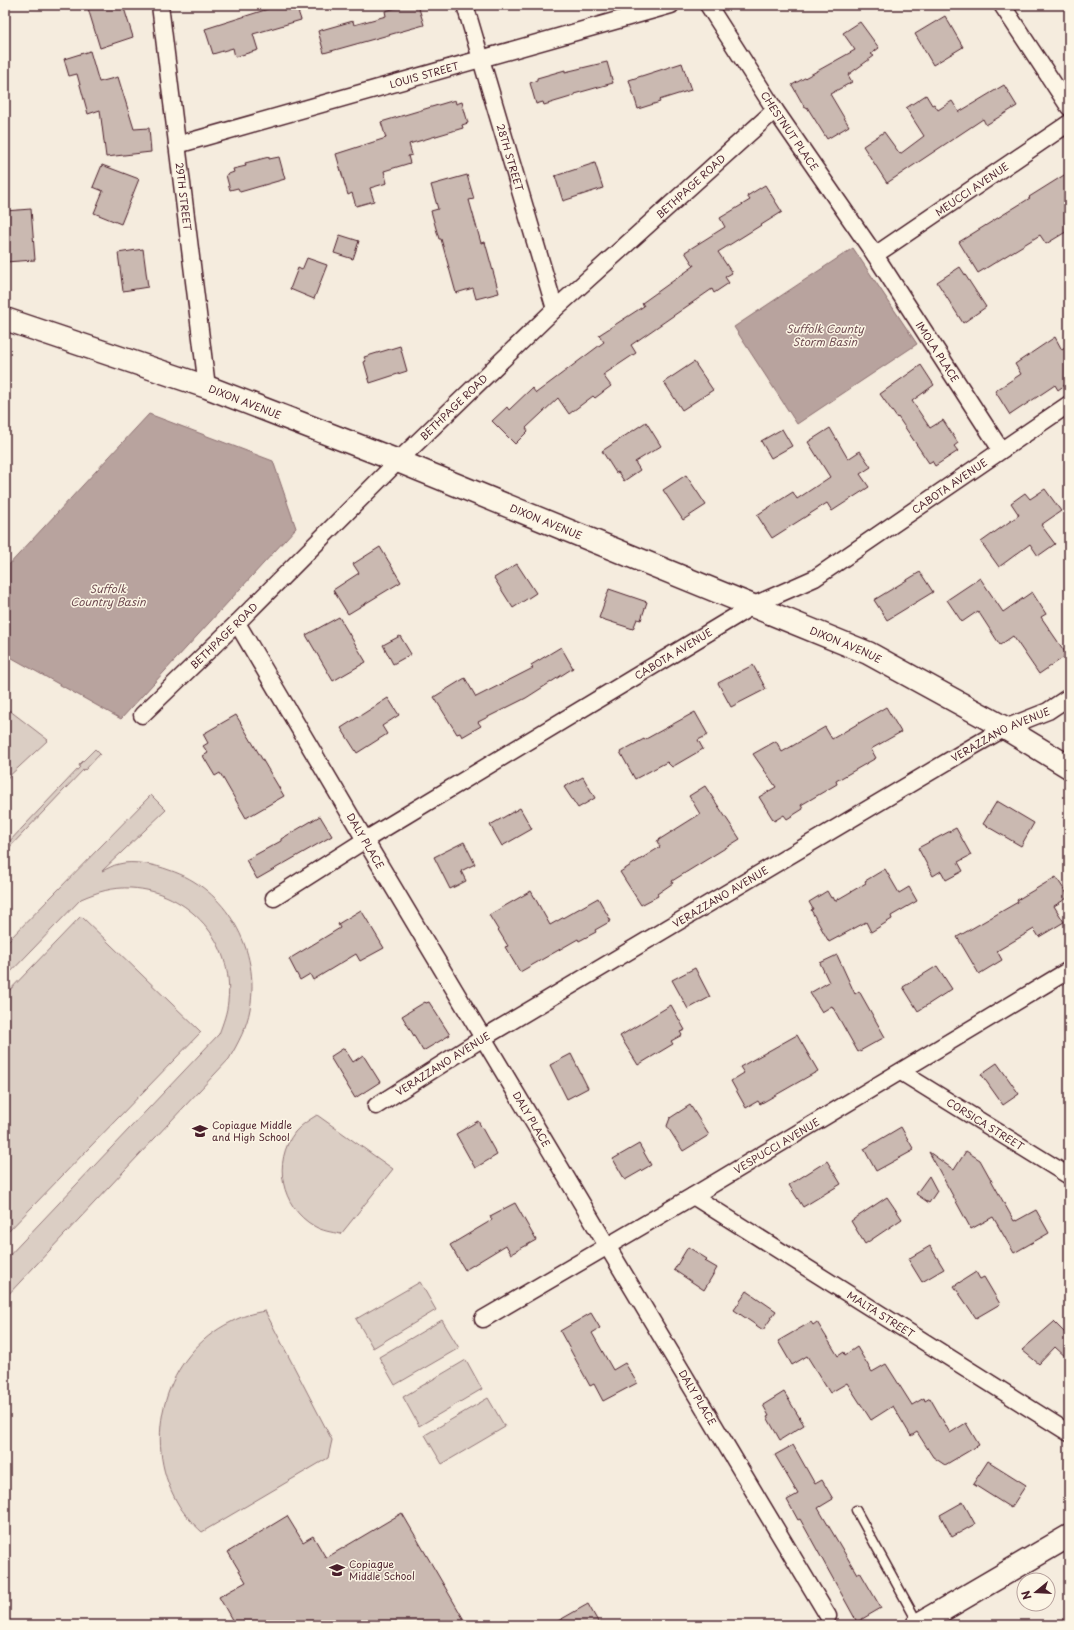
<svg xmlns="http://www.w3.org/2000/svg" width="1074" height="1630" font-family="'Playpen Sans',sans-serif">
  <rect width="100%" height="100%" fill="#f5ecde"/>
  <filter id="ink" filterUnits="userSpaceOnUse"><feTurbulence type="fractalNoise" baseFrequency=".025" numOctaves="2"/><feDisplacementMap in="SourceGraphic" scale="8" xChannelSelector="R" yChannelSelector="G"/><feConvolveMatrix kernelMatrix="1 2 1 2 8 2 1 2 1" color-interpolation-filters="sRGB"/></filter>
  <g filter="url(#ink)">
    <!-- green -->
    <path fill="#dbcec4" stroke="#927678" d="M5 707 48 740 5 780Z
      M95 749 100 754 85 770 84 769 5 852V846L80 767 79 765Z
      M151 795 166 810 102 871C107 869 113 865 119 864 133 860 156 865 169 870 226 888 261 950 250 1009 247 1027 238 1043 229 1059L5 1298V1260L219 1034C223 1023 227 1013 228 1001 235 943 189 891 131 888 113 887 97 892 81 899L5 978V944Z
      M81 916 201 1032 5 1235V995Z
      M317 1115 393 1169 341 1234C331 1232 322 1231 314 1226 281 1207 272 1162 295 1132 301 1125 309 1120 317 1115Z
      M420 1282 436 1310 373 1348 356 1319Z
      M265 1311 332 1440 328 1458 202 1532C192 1523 183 1513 177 1502 141 1439 165 1354 231 1322 242 1316 253 1313 265 1311Z
      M442 1320 459 1348 395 1385 379 1357Z
      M466 1360 482 1389 419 1426 403 1397Z
      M488 1398 505 1427 442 1464 425 1435Z"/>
    <!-- water -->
    <path fill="#b8a39e" stroke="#8c6e70" d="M853 248 917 344 797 424 734 327Z
      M149 414 273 461 296 528 121 719 5 654V569Z"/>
    <!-- building -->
    <path fill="#cab9b1" stroke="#4a1f2b" d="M87 5H123L133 37 100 48Z
      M267 5H296L301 20 253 34 258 50 235 57 233 48 213 54 205 29 268 9Z
      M408 5H418L424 25 324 53 318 31 353 21 354 25 386 16 385 11Z
      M945 16 963 47 933 65 915 34Z
      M860 22 879 48 871 54 874 56 848 75 852 82 830 94 849 126 827 139 807 107 805 108 792 85 855 50 843 33Z
      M90 51 99 82 118 77 134 129 149 128 151 152 106 157 100 110 88 114 77 74 69 76 64 59Z
      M607 62 613 83 574 94V96L544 105 543 102 536 104 530 83 537 80V78L565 70V72Z
      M682 63 691 90 659 100 660 102 638 109 629 80Z
      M1004 85 1017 106 986 125 983 119 887 183 863 146 884 132 900 154 924 136 906 108 926 95 932 105 934 104 938 110 952 101 959 112Z
      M455 100 456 104 462 102 468 123 462 125 463 128 409 144 412 155 408 156 410 163 384 171 387 183 370 188 374 201 356 206 352 193 348 195 336 154 386 138 381 122Z
      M269 157V159L279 157 285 179 240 192 238 188 230 190 226 175 234 172 233 169 246 166 245 163Z
      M595 163 603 188 563 201 555 176Z
      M102 165 139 179 121 224 94 213 103 191 93 187Z
      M1069 172V230L1046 244 1040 235 978 273 959 242 1030 198 1029 197Z
      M467 175 474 199 469 200 481 243 485 242 499 293 476 299 473 288 456 293 441 239H439L431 211 438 209 431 185Z
      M765 185 782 212 718 252 732 273 725 277 729 283 714 293 712 289 631 345 636 353 603 375 611 386 595 398 593 396 569 414 558 398 526 428 528 431 515 444 492 421 507 407 509 410 532 388 536 393 604 342 599 335 644 306 642 303 694 266 685 252 725 227 720 218 750 200 747 196Z
      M31 209 35 260 5 262V211Z
      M340 235 359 241 353 259 334 253Z
      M143 249 148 287 123 291 118 253Z
      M307 258 327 265 314 299 290 289 298 268 302 270Z
      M960 267 986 307 963 323 937 282Z
      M1055 337 1062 350 1069 345V382L1058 390 1055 385 1010 415 995 391 1021 374 1015 364Z
      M400 346 407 371 370 383 364 362 366 361 364 357Z
      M694 362 713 390 682 410 664 382Z
      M921 365 934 385 912 401 930 428 943 420 958 443 954 446 958 451 935 466 932 461 929 463 898 417 897 418 880 394Z
      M646 422 661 446 635 462 640 470 624 481 618 472 616 473 602 451Z
      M830 428 848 459 860 451 871 467 860 474 869 487 832 511 827 503 772 538 757 515 793 492 797 499 830 477 808 442Z
      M782 429 792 446 771 458 761 441Z
      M686 475 706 505 683 520 663 490Z
      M1045 489 1061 511 1041 525 1055 544 1038 556 1030 544 999 567 981 542 1019 515 1011 503 1025 493 1030 499Z
      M380 547 401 582 348 614 333 590 359 573 353 564Z
      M517 564 536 593 513 608 494 578Z
      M920 572 933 592 887 620 874 600Z
      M980 578 1003 612 1032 592 1046 614 1041 617 1067 655 1039 674 1013 636 1000 645 978 611 962 622 947 600Z
      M609 589 647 602 641 620 637 619 633 629 599 618Z
      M339 617 366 662 333 681 306 635Z
      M400 636 411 654 393 664 383 645Z
      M561 647 573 668 526 698 478 722 481 726 462 737 460 733 457 734 434 697 465 678 476 697 533 668 531 665Z
      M753 665 766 689 731 707 718 683Z
      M388 698 399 715 382 726 387 734 357 753 341 728Z
      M886 707 901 732 871 749 876 758 836 781 837 784 801 805 803 809 787 819 784 815 774 821 759 797 776 787 753 754 776 741 782 752 825 727 832 739Z
      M695 712 708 735 698 740 703 749 672 767 667 762 635 779 620 752 644 739V740Z
      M236 715 284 796 246 818 220 773 215 776 203 756 208 753 203 746 208 743 203 734Z
      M583 777 595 798 578 808 564 787Z
      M705 786 740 839 672 881 673 883 657 894 658 896 641 905 620 872 660 847 657 841 700 814 689 796Z
      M997 801 1034 823 1021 846 983 824Z
      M520 808 532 829 502 846 490 825Z
      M320 816 332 836 257 879 246 860 281 841V839Z
      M956 828 971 855 958 862 963 871 946 880 941 871 933 876 918 848Z
      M464 842 475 864 461 871 466 881 450 889 434 857Z
      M885 869 899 893 909 887 917 901 891 916 892 919 871 932 866 922 829 942 811 910 813 909 809 902 827 891 831 898 833 897 835 901 866 883 865 881Z
      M1056 877 1069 897 1054 906 1064 922 1039 937 1034 929 997 951 1002 960 979 974 957 937 1018 902 1017 900Z
      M531 891 550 925 598 898 611 921 595 930 596 932 579 941 578 939 520 972 505 947 508 946 489 915Z
      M361 910 384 948 360 961 356 954 313 980 310 974 300 980 289 959 340 928 338 924Z
      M837 955 855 994 859 991 885 1037 858 1052 832 1006 822 1012 810 993 829 982 820 963Z
      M937 966 952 989 918 1011 903 987Z
      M695 968 710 997 688 1009 672 980Z
      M425 1002 426 1003 429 1002 450 1035 423 1051 402 1016Z
      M671 1005 685 1030 680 1032 682 1035 671 1041 673 1044 638 1065 620 1036Z
      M797 1035 818 1071 760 1104 758 1101 746 1108 731 1081 744 1073 740 1067Z
      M344 1048 353 1062 363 1055 380 1082 355 1098 330 1057Z
      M571 1054 588 1088 567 1099 550 1065Z
      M997 1063 1019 1094 1003 1105 981 1074Z
      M690 1105 709 1135 683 1151 667 1126 670 1118Z
      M478 1121 497 1155 475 1168 456 1134Z
      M901 1127 914 1150 876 1171 864 1149Z
      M639 1144 651 1165 625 1180 613 1159Z
      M966 1151 980 1160 1014 1221 1016 1220V1221L1036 1210 1049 1233 1014 1253 993 1217 971 1229 929 1152 954 1170Z
      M827 1161 841 1184 803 1207 789 1185Z
      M929 1176 937 1191 929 1203 916 1194Z
      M887 1197 902 1219 865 1244 851 1221Z
      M515 1203 536 1240 511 1254 506 1245 465 1270 450 1245 492 1220 490 1216Z
      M930 1246 944 1269 922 1282 908 1259Z
      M688 1247 707 1259 705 1261 717 1268 704 1290 674 1270Z
      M976 1272 980 1279 984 1277 1000 1304 976 1318 954 1286Z
      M747 1291 776 1311 763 1330 734 1310Z
      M591 1313 600 1328 592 1333 613 1370 625 1363 637 1383 603 1401 594 1384 590 1386 560 1331Z
      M811 1322 813 1325 817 1322 838 1356 844 1352 845 1355 857 1347 872 1372 886 1364 912 1405 924 1398 925 1401 930 1398 950 1433 966 1423 979 1445 945 1465 933 1457 917 1432 911 1436 893 1406 871 1420 847 1383 830 1393 807 1356 792 1365 778 1341Z
      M1054 1322 1069 1337V1360L1055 1347 1039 1364 1022 1350Z
      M784 1392 804 1425 780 1440 767 1417 769 1416 763 1405Z
      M793 1445 815 1484 822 1480 833 1499 818 1508 857 1574 860 1572 881 1608 857 1622 800 1519 798 1520 787 1500 798 1494 775 1455Z
      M988 1461 1026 1485 1011 1508 973 1484Z
      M963 1502 975 1524 952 1537 940 1515Z
      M402 1513 467 1625H235L219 1597 246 1582 228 1552 287 1516 303 1542 313 1536 326 1558Z
      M588 1604 600 1625H551Z"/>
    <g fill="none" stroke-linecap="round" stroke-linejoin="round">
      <defs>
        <path id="service" d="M856 1510 918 1623"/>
        <g id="minor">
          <path id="s1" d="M160 5 207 387"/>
          <path id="s2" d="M465 5 555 309"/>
          <path id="s3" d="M708 5 775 110 875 255 1001 450"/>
          <path d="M1002 5 1069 107"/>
          <path id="s4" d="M177 145 671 5"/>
          <path id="s5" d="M875 255 1069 123"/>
          <path id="s6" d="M237 623 365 840 828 1616"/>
          <path id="s7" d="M142 715 237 623 398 461 555 309 775 110"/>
          <path id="s8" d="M274 898 365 840 754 605 815 578 1069 404"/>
          <path id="s9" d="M901 1072 1069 1176"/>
          <path id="s10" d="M376 1106 483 1038 972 747 1005 728 1048 711 1069 697"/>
          <path id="s11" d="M693 1196 1069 1433"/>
          <path id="s12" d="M483 1319 693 1196 1069 970"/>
        </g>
        <g id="secondary">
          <path id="s13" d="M5 319 207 387 398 461 868 653 1005 728 1069 767"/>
          <path d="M917 1625 1069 1536"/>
        </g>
      </defs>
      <!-- service casing -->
      <use href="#service" stroke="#4a1f2b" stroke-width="11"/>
      <!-- minor casing -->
      <use href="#minor" stroke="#4a1f2b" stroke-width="19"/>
      <!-- secondary casing -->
      <use href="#secondary" stroke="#4a1f2b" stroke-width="25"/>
      <!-- service -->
      <use href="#service" stroke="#fcf5e5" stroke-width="8"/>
      <!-- minor -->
      <use href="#minor" stroke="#fcf5e5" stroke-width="16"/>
      <!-- secondary -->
      <use href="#secondary" stroke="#fcf5e5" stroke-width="22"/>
    </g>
  </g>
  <!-- icons -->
  <defs>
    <symbol id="school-bare" viewBox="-9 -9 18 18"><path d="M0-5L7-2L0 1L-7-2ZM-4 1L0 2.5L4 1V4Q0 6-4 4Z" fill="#4a1f2b" stroke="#fcf5e5" stroke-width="2.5" paint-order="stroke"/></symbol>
  </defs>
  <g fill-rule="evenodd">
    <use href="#school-bare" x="189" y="1120" width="22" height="22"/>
    <use href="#school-bare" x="326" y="1559" width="22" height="22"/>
  </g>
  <g text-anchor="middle" stroke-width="3" stroke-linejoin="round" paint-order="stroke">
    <!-- street labels -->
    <g font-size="10" fill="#4a1f2b" stroke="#fcf5e5">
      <text dy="4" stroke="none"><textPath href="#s4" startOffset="257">LOUIS STREET</textPath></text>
      <text dy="4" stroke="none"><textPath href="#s3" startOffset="150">CHESTNUT PLACE</textPath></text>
      <text dy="4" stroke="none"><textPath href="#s2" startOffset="159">28TH STREET</textPath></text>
      <text dy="4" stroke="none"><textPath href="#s7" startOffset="762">BETHPAGE ROAD</textPath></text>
      <text dy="4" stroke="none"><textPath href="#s5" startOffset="117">MEUCCI AVENUE</textPath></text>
      <text dy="4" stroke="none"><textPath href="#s1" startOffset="193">29TH STREET</textPath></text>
      <text dy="4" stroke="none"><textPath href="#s3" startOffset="416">IMOLA PLACE</textPath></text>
      <text dy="4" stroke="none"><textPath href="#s13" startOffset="254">DIXON AVENUE</textPath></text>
      <text dy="4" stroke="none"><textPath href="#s7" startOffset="438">BETHPAGE ROAD</textPath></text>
      <text dy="4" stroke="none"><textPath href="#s8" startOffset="792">CABOTA AVENUE</textPath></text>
      <text dy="4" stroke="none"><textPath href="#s13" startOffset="578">DIXON AVENUE</textPath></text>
      <text dy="4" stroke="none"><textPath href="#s7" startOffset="114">BETHPAGE ROAD</textPath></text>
      <text dy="4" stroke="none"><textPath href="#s13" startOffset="902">DIXON AVENUE</textPath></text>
      <text dy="4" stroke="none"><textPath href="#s8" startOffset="468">CABOTA AVENUE</textPath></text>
      <text dy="4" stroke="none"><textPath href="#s10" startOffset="727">VERAZZANO AVENUE</textPath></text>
      <text dy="4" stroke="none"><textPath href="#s6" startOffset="253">DALY PLACE</textPath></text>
      <text dy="4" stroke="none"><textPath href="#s10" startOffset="403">VERAZZANO AVENUE</textPath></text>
      <text dy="4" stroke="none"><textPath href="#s10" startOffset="79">VERAZZANO AVENUE</textPath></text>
      <text dy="4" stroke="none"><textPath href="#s6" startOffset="577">DALY PLACE</textPath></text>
      <text dy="4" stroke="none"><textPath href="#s9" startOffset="99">CORSICA STREET</textPath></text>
      <text dy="4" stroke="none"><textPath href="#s12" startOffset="341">VESPUCCI AVENUE</textPath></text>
      <text dy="4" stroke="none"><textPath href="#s11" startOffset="222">MALTA STREET</textPath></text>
      <text dy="4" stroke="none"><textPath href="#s6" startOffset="901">DALY PLACE</textPath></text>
    </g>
    <!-- poi labels -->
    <g font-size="10" fill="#4a1f2b" stroke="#fcf5e5" text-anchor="start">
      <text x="212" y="1129">Copiague Middle<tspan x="212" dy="12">and High School</tspan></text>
      <text x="349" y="1568">Copiague<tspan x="349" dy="12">Middle School</tspan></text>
    </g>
    <!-- water labels -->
    <g font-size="11" font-style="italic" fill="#704d53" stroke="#fcf5e5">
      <text x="825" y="333">Suffolk County<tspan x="825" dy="13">Storm Basin</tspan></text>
      <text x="108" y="593">Suffolk<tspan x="108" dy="13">Country Basin</tspan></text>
    </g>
  </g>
  <!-- margin -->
  <rect width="1074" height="1630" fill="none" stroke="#fcf5e5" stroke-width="20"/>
  <rect x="10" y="10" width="1054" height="1610" fill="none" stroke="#4a1f2b" stroke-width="1.5" filter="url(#ink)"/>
  <!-- north arrow -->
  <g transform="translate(1036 1592) rotate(252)"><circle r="19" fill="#fcf5e5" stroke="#b59f9b"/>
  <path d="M0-3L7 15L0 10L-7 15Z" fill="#4a1f2b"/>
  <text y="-6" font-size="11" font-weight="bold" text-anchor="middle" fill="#4a1f2b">N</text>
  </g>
</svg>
